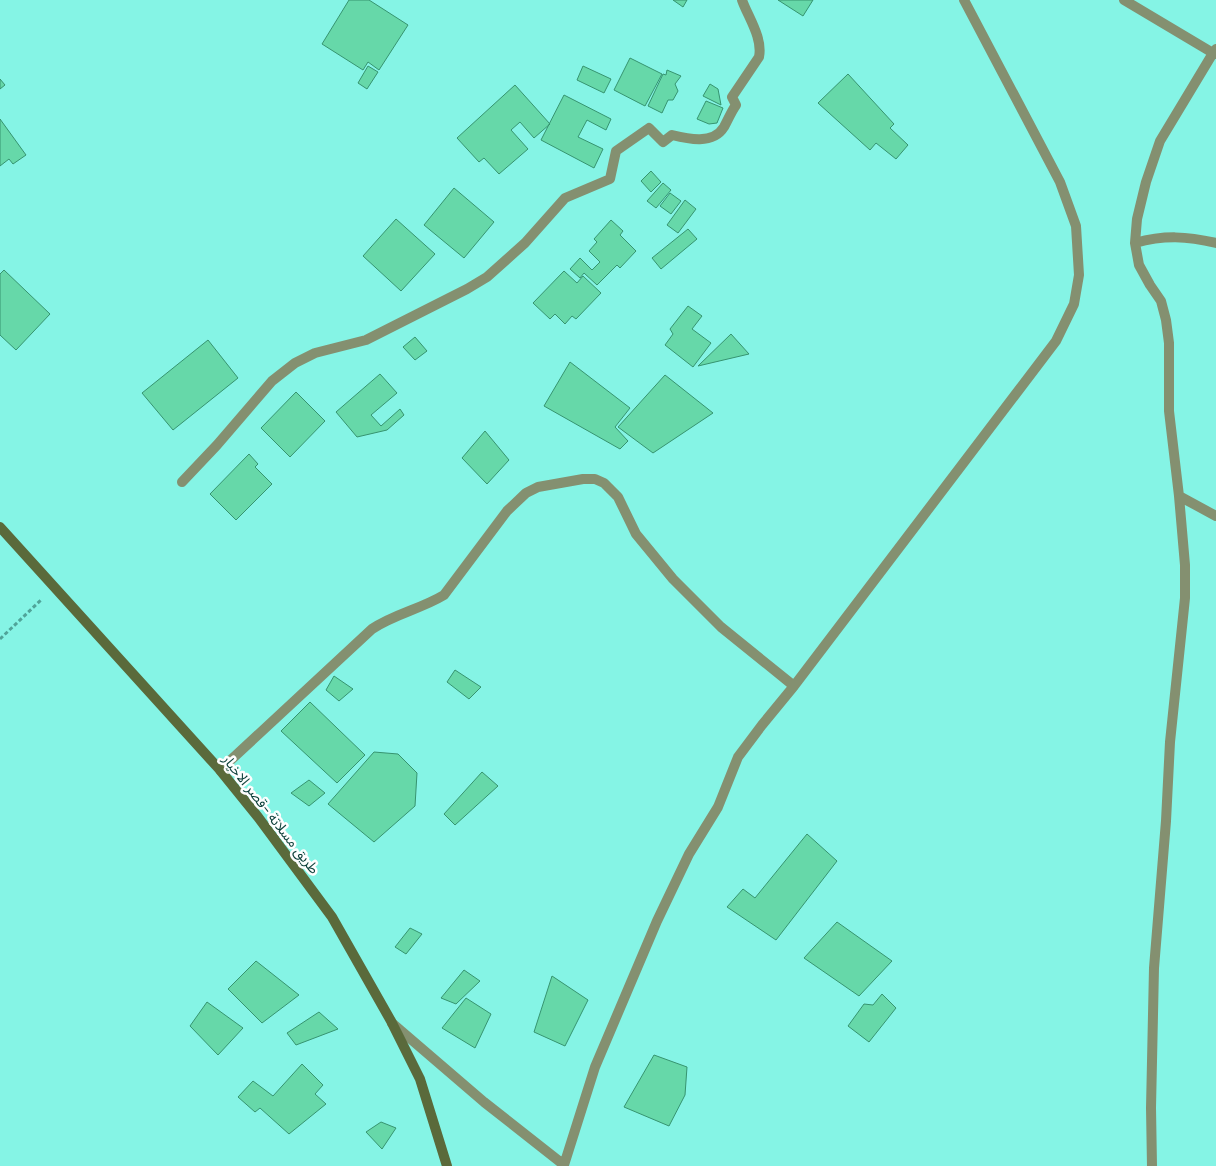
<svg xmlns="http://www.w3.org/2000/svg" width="1216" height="1166" font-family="'DM Sans','Noto Sans Arabic',sans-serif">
  <rect width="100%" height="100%" fill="#85f4e5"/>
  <!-- building -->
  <path fill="#66d8a9" stroke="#369470" d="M349 0H369L408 25 379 70 368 62 363 70 322 44Z
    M673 0H687L683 7Z
    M778 0H813L803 16Z
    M630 58 662 74 645 106 614 90Z
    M368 66 378 72 367 89 358 83Z
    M583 66 611 79 604 93 577 80Z
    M667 70 681 76 675 84 678 91 673 100H668L662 113 648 106 663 74 666 75Z
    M848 74 894 124 890 128 908 145 896 159 876 143 870 150 818 103Z
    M0 79 5 85 0 89Z
    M710 84 718 89 721 105 703 96Z
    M515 85 550 124 534 138 520 122 511 130 528 149 499 174 484 158 479 162 457 138Z
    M564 95 611 119 606 130 587 120 578 137 603 149 594 168 541 140Z
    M706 101 723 108 717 123 709 124 697 119Z
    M0 119 26 155 13 164 9 159 0 166Z
    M651 171 661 182 651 192 641 181Z
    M663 183 671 190 656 208 647 201Z
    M454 188 494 222 464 258 424 225Z
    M670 193 681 201 671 214 660 206Z
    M685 200 696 209 678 233 667 225Z
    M396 219 435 254 401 291 363 256Z
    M611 220 623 231 620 235 636 251 620 268 617 265 597 285 584 273 580 278 570 269 580 258 592 270 600 262 589 251 597 242 594 239Z
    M688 229 697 239 661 269 652 258Z
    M4 270 50 314 16 350 0 335V274Z
    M564 271 577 283 583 276 601 293 576 319 572 316 565 324 555 314 550 319 533 303Z
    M688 306 702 316 692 329 711 343 693 367 665 345 673 334 670 329Z
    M731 334 749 354 698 366Z
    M415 337 427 351 415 360 403 347Z
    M208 340 238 378 173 430 142 393Z
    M570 362 630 408 615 427 628 441 620 449 544 406Z
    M380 374 397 393 371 415 381 426 400 409 404 415 387 430 357 437 336 412Z
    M665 375 713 413 653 453 618 427Z
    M296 392 325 421 290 457 261 428Z
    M485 431 509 460 487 484 462 458Z
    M249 454 258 464 255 467 272 484 236 520 210 494Z
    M455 670 481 687 469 699 447 682Z
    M334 676 353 689 339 701 326 690Z
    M310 702 365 755 337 783 281 731Z
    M374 752 398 754 417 773 415 806 374 842 328 804Z
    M482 772 498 786 455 825 444 814Z
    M309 780 325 793 309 806 291 793Z
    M807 834 837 861 776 940 727 907 743 889 755 898Z
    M837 922 892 961 859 996 804 958Z
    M410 928 422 934 406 954 395 947Z
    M256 961 299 995 262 1023 228 989Z
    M464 970 480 981 456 1004 441 998Z
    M552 976 588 1000 565 1046 534 1032Z
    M882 994 896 1008 869 1042 848 1026 864 1004 873 1005Z
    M466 998 491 1014 475 1048 442 1028Z
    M207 1002 243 1028 218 1055 190 1026Z
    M319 1012 338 1029 296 1045 287 1033Z
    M654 1055 687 1067 685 1095 669 1126 624 1107Z
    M302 1064 323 1085 315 1094 326 1104 289 1134 260 1108 255 1112 238 1097 253 1081 273 1096Z
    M381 1122 396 1128 382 1149 366 1132Z"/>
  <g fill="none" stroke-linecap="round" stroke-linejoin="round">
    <!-- path -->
    <path stroke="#50a499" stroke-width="3" stroke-dasharray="4 2.5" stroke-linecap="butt" d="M0 639 42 599"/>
    <!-- minor -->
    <path stroke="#849070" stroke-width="10" d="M1124 0 1213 53 1216 49
      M1216 54 1213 53 1160 141 1146 182 1137 219 1135 243 1139 265 1150 285 1161 301 1166 320 1169 343V411L1179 496 1216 516
      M1135 243C1164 235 1187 236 1216 243
      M182 482 217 445 272 381 295 363 315 353 366 340 467 289 487 277 525 243 565 198 610 179 616 151 649 128 663 142 672 135C688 139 713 145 724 127 728 120 731 112 736 105L732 97 759 57C763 38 748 17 742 0
      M220 770 372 629C394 614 421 609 444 595L507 511 526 493 538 487 583 479H595L604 483 618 497 636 534 673 579 721 627 794 686
      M392 1023 484 1102 564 1165 595 1067 657 921 689 854 718 807 738 757 762 725 794 686 1056 341 1074 304 1079 275 1076 226 1060 182 964 0
      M1152 1166 1151 1108 1154 968 1166 821 1170 742 1185 598V565L1179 496"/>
    <!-- secondary -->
    <path stroke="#5a6a3b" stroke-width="10" d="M0 527 220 770 258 817 332 917 391 1021 420 1079 447 1166"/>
  </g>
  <g text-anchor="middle" stroke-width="5" stroke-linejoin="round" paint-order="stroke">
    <!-- street labels -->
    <g font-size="14" fill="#0c3f39" stroke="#fefefe">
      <text transform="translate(271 814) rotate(52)" y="5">طريق مسلاتة -قصر الاخيار</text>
    </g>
  </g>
</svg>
